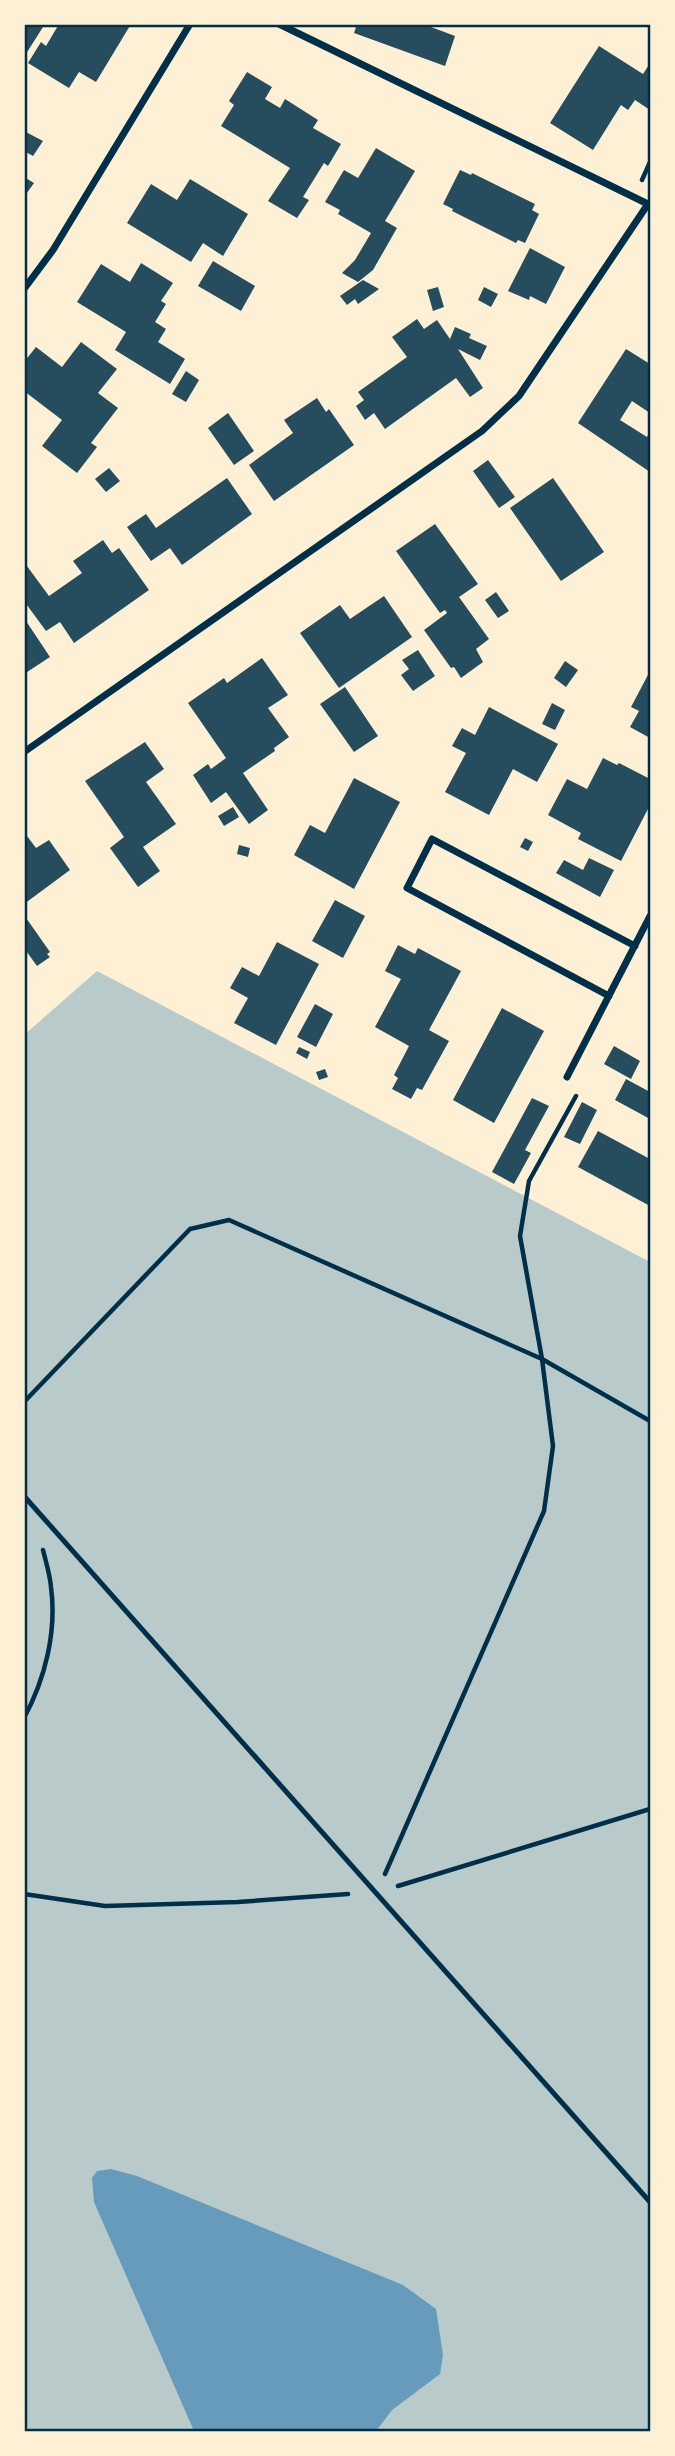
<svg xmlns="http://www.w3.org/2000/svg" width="675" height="2456" font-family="'Asap Condensed',sans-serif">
  <rect width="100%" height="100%" fill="#fdf0d5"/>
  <!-- green -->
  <path fill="#b9caca" d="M97 971 650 1262V2431H25L24 1035Z"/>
  <!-- water -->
  <path fill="#669bbc" d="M111 2169 137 2176 403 2285 436 2309 443 2355 440 2374 392 2410 376 2431H194L94 2202 92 2178 97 2171Z"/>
  <!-- building -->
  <path fill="#264d5e" d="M24 24H39L43 27 24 57Z
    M59 24H131L96 82 79 72 69 88 28 63 41 42 46 46Z
    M357 24H423L455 36 445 66 354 33Z
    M599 46 643 74 650 63V110L635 100 628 110 621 105 593 150 550 123Z
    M247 72 272 87 265 99 280 108 285 99 318 120 313 128 341 144 328 166 324 163 303 197 309 200 297 218 268 201 290 168 221 126 234 105 229 101Z
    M24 131 43 141 33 156 24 151Z
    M376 148 415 171 385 221 397 228 373 270 358 282 342 273 355 260 371 233 338 214 340 210 325 202 344 170 358 178Z
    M460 170 471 175 472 173 535 204 532 210 539 214 525 243 518 240 516 243 452 211 453 209 443 204Z
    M24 177 34 183 24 197Z
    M190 179 248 214 223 256 203 243 191 262 127 223 151 184 177 200Z
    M530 248 565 267 546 304 530 296 529 300 508 291Z
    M213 261 255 286 241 311 198 286Z
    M141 263 173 283 161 301 166 304 155 322 166 329 158 342 185 359 170 384 115 350 126 332 77 302 101 264 130 282Z
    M363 280 379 289 358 304 355 299 347 305 340 296Z
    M438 287 444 307 433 311 427 290Z
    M484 287 498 294 491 307 478 300Z
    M417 319 424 329 437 320 450 339 455 327 471 334 469 338 487 346 480 360 458 349 483 388 470 397 456 378 385 429 374 413 365 420 356 406 364 400 358 392 407 357 392 337Z
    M81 342 117 369 98 393 118 408 91 443 97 447 77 473 42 446 62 420 24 391V362L36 347 62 367Z
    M626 349 650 364V413L632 401 620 420 647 437 650 431V472L578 423Z
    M186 371 199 380 186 402 172 394Z
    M317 398 326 412 329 409 354 445 274 501 249 465 293 433 284 420Z
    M228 413 254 451 234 465 208 428Z
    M488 460 515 497 499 508 473 471Z
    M109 468 120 481 106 492 95 479Z
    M227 478 252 514 182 565 170 548 151 561 127 527 146 514 156 528Z
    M553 478 604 552 561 581 510 508Z
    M435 524 478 584 459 597 489 639 476 649 483 662 461 678 454 667 451 668 424 630 447 613 445 610 440 613 396 551Z
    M103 540 112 553 119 548 149 590 74 643 60 622 46 631 24 601V562L49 596 82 573 73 561Z
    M496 592 509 611 498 618 485 600Z
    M384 596 412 637 339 688 300 633 340 605 350 619Z
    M24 618 50 657 24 674Z
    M418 650 435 676 413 691 401 675 409 669 402 660Z
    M262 658 288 695 268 708 289 737 274 748 275 751 243 773 268 810 249 824 226 792 211 803 193 775 208 764 211 769 226 758 188 703 224 678 227 683Z
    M565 661 578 670 566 687 554 678Z
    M650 671V738L630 727 639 711 631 707Z
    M345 687 378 736 354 752 320 704Z
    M552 703 565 710 555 730 542 724Z
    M489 707 558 744 537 782 513 769 489 815 445 792 466 753 452 746 462 728 475 735Z
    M145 742 164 769 146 782 176 824 143 847 160 871 138 887 110 848 124 837 85 781Z
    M603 758 617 765 619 763 650 779V805L621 861 578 839 581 833 548 815 567 779 587 789Z
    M354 778 400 802 354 889 294 855 310 825 325 833Z
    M233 807 239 817 224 826 218 816Z
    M24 832 36 848 49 840 70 870 24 904Z
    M525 838 533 842 528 851 520 847Z
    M239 845 250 848 248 857 237 854Z
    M589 858 614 870 600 897 556 873 564 860 583 870Z
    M335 900 365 916 343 958 312 941Z
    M24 915 50 952 47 954 50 957 37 966 24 948Z
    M277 942 319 964 276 1045 234 1023 248 998 230 988 242 967 259 976Z
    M398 945 415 954 418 948 461 971 429 1030 449 1041 422 1090 417 1088 411 1099 392 1089 398 1078 394 1075 409 1046 375 1027 401 979 385 971Z
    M315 1004 333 1014 316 1047 297 1037Z
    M502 1008 544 1031 494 1123 453 1100Z
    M614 1046 640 1061 631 1079 604 1064Z
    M299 1047 310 1052 307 1059 296 1053Z
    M325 1069 328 1077 319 1080 316 1072Z
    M626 1079 650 1092V1119L615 1100Z
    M532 1098 549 1106 525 1150 531 1153 514 1184 492 1172Z
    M582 1102 597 1110 580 1144 564 1137Z
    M598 1131 650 1159V1206L578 1167Z"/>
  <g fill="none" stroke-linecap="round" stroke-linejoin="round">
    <!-- path -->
    <path stroke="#003049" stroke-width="4.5" d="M642 180 650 162
      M24 1402 190 1229 229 1220 542 1359 650 1421
      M24 1718C45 1679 57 1632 51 1587 50 1575 46 1562 43 1550
      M385 1874 544 1511 553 1446 542 1359 520 1236 529 1181 576 1096
      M398 1886 650 1809
      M24 1894 105 1906 238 1902 348 1894"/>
    <!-- service -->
    <path stroke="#003049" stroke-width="5" d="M24 1496 650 2202"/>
    <!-- minor -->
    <path stroke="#003049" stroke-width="7" d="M279 24 650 205
      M24 289 53 250 190 24
      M24 752 482 431 519 396 648 204
      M609 996 407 888 432 839 635 946
      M567 1077 650 916"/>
  </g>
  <!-- border -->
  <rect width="675" height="2456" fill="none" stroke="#fdf0d5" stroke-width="52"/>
  <rect x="26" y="26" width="623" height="2404" fill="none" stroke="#003049" stroke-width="2.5"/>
</svg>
